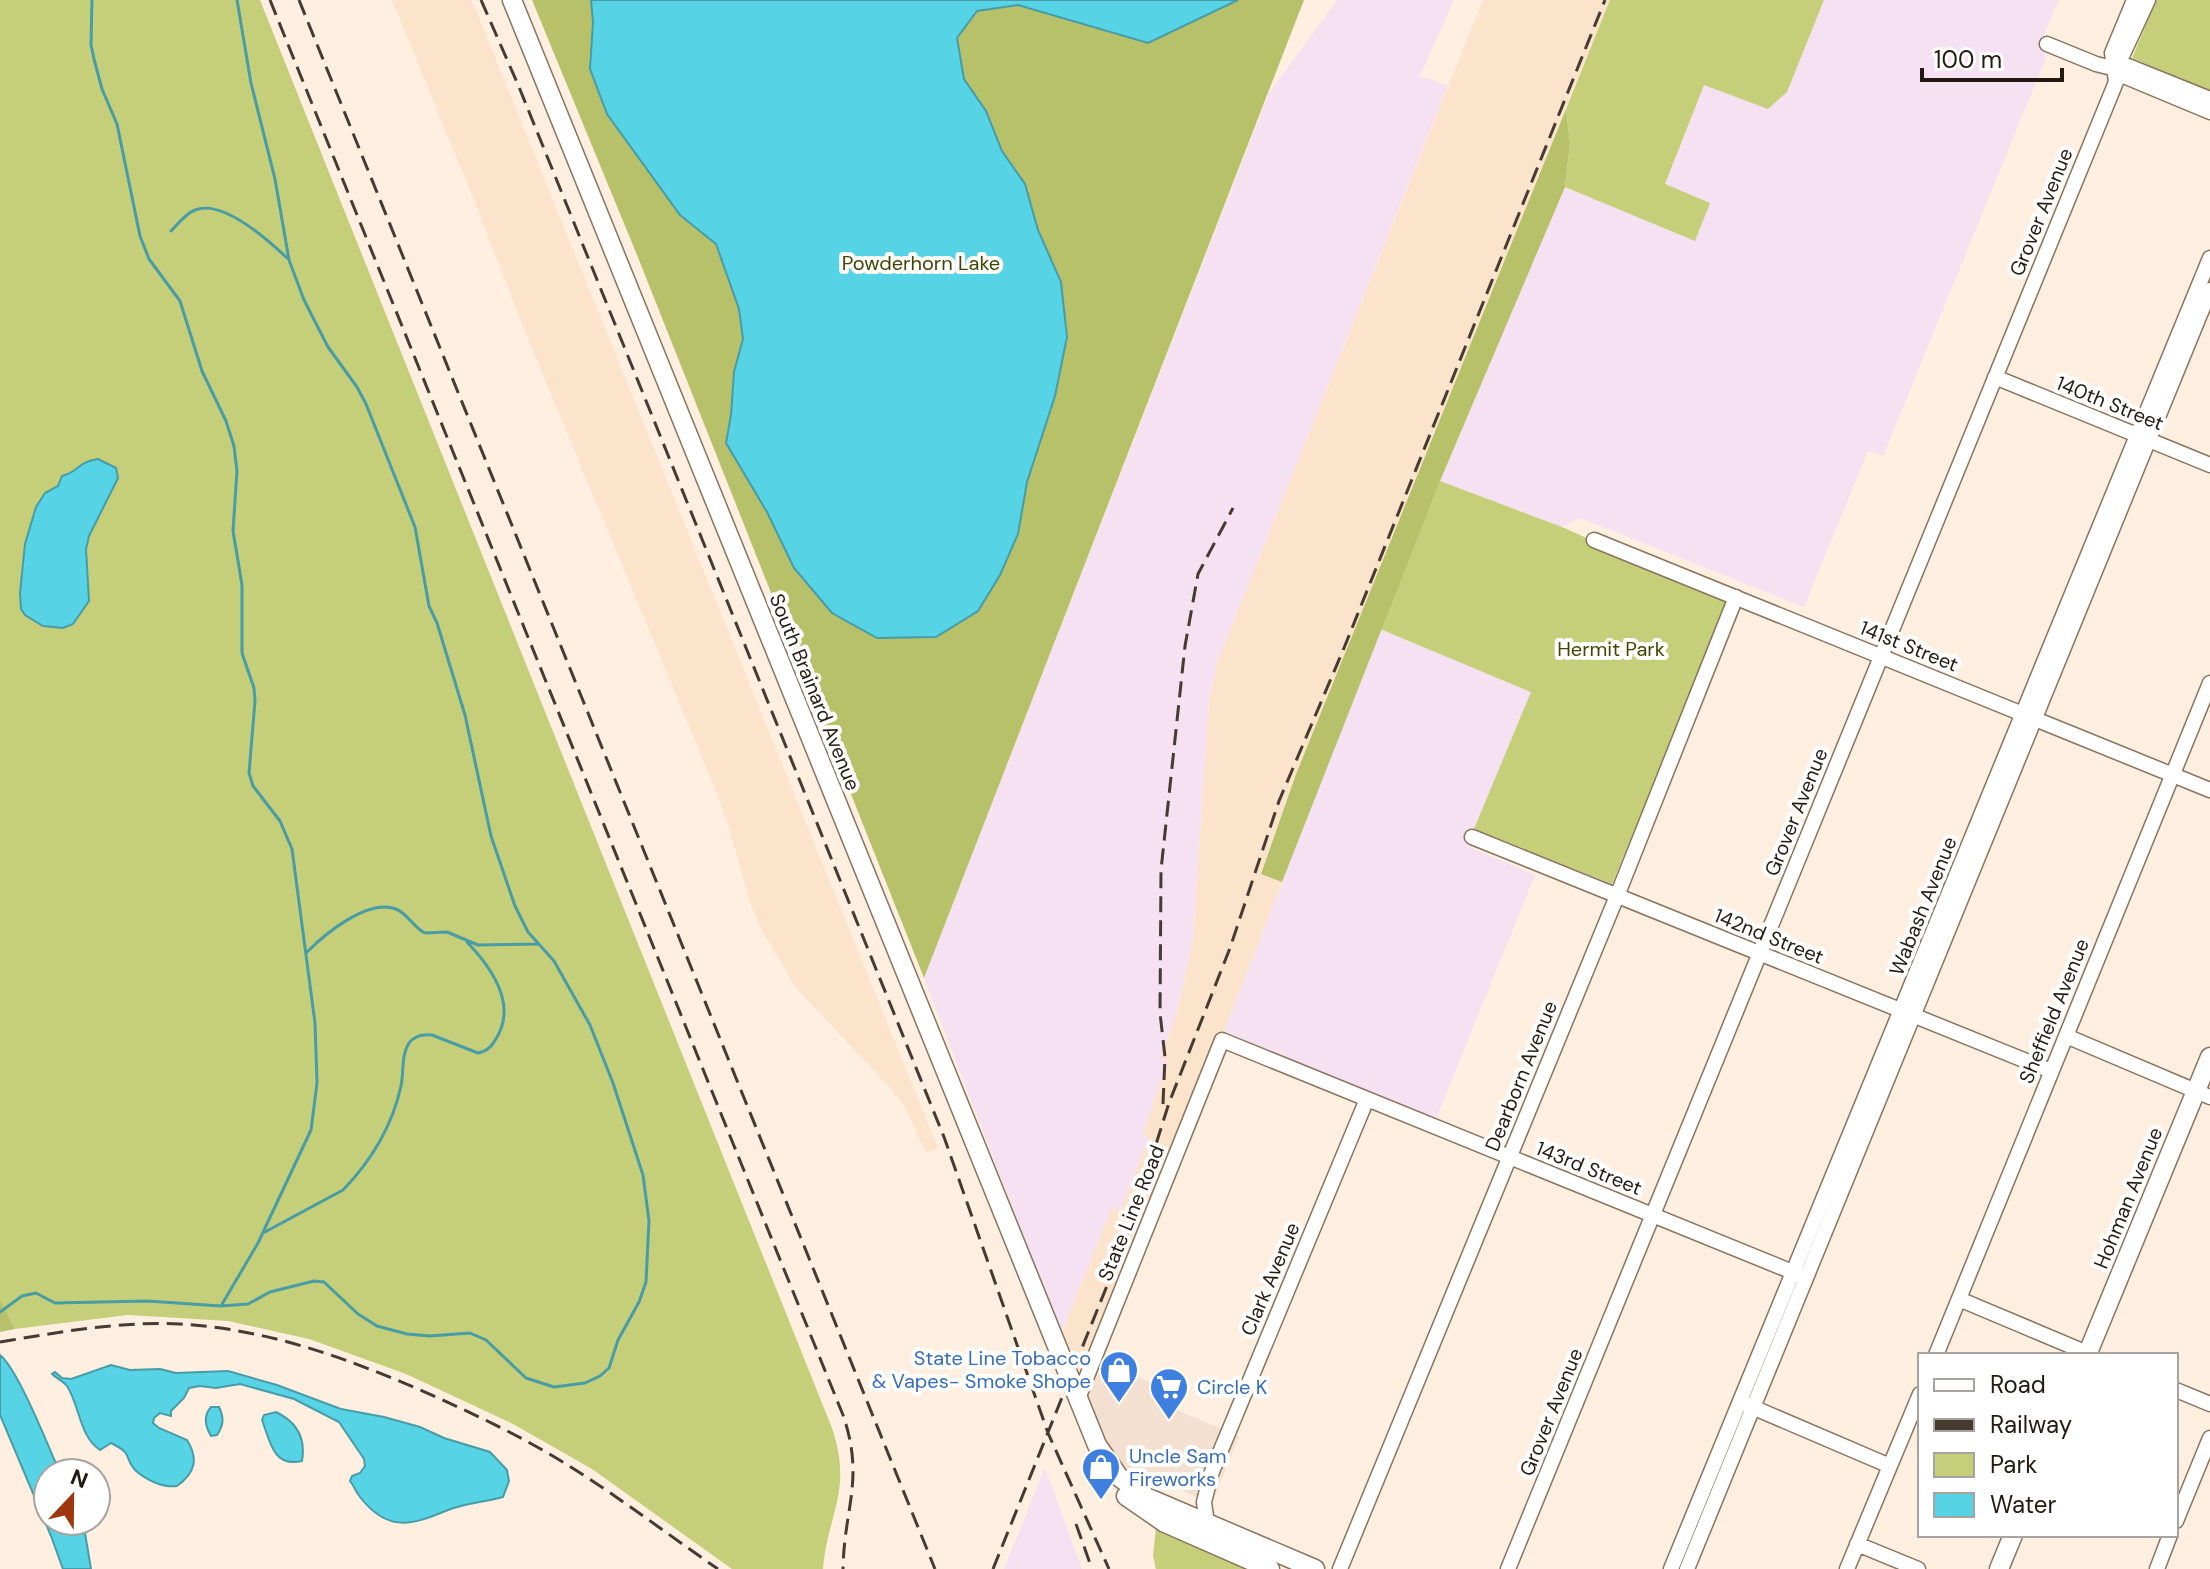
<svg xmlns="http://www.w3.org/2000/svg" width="2210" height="1569" font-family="'DM Sans',sans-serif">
  <rect width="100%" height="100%" fill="#ffefe1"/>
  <!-- commercial -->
  <path fill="#f4e0d1" d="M1103 1363 1165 1388 1160 1403 1239 1436 1212 1503 1117 1464 1085 1404Z"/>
  <!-- industrial -->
  <path fill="#f5e1f1" d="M1337 0H1454L1420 76 1448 85 1217 663 1209 701 1193 940 1179 1004 1161 1058 1168 1061 1143 1134 1149 1138 1120 1211 1112 1209 1061 1334 924 978 1269 93Z
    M1824 0H2059L2041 41 2046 58 1883 456 1868 451 1804 607 1580 518 1562 527 1440 481 1565 187 1694 240 1665 184 1704 85 1787 92Z
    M1380 629 1532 692 1467 846 1535 875 1436 1119 1224 1031Z
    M1045 1467 1082 1569H1004Z"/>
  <!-- built -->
  <path fill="#fce3cb" d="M392 0H471L475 8 938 1148 926 1153 905 1107 887 1084 796 988 762 930 750 903 729 827 711 779 524 329 470 190Z
    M1483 0H1610L1296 773 1261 873 1282 882 1224 1031 1219 1035 1084 1372 1076 1368 1061 1334 1112 1208 1120 1211 1149 1138 1143 1134 1168 1061 1161 1058 1179 1004 1193 940 1209 701 1217 663Z"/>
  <!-- green -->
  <path fill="#c5cf79" d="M0 0H260L832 1428C853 1491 828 1512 823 1569H732L592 1469 513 1424 406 1374 309 1339 228 1321 128 1315 15 1329 0 1298Z
    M1610 0H1824L1787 92 1768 109 1704 85 1665 184 1710 203 1695 241 1565 187 1570 143 1566 109Z
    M2156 0H2210V91L2132 58Z
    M1440 481 1562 527 1724 599 1728 604 1612 884 1474 829 1531 692 1380 629Z
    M1156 1527 1247 1569H1156L1153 1556Z"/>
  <!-- forest -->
  <path fill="#b7c16a" d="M532 0H1304L924 978 637 255Z
    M1566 109 1570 143 1565 187 1440 481 1282 882 1261 874 1296 774Z
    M0 1298 15 1329 0 1332Z"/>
  <!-- water -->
  <path fill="#57d3e6" stroke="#479ca6" stroke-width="2" d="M591 0H1238L1148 43 1018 5 977 11 957 38 964 79 986 111 1002 151 1025 184 1038 230 1061 282 1067 337 1055 396 1027 482 1018 534 1000 575 978 611 936 637 877 638 832 613 794 568 767 512 726 443 731 415 734 372 743 339 739 309 716 244 680 215 607 114 590 69 593 22Z
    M98 459 116 468 118 478 89 536 86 549 89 601 73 624 63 628 43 626 25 615 21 609 20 593 25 544 36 507 45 493 58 486 62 476C80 471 77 462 98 459Z
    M0 1355C18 1369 49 1448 60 1473H48V1521H83L91 1569H63L51 1536 0 1415Z
    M111 1365 130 1370 160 1369 176 1373 228 1371 277 1385 341 1409 384 1417 420 1427 444 1438 490 1452 507 1470 509 1481 503 1497C485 1502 466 1503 448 1510 412 1525 388 1533 360 1497 356 1492 354 1486 350 1481L352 1476 360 1473 365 1466 364 1459 339 1422 294 1399 240 1384 216 1388 200 1386 189 1388 184 1398 171 1411V1416L160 1413 154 1418 153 1423 159 1428 187 1440C199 1459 195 1473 177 1486 163 1488 146 1480 135 1470 123 1457 135 1455 111 1443L100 1450C79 1436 80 1406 67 1386 63 1381 56 1378 52 1374L55 1372 62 1378 71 1379Z
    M211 1407H219C224 1417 224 1425 217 1435L211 1436C205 1426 203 1416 211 1407Z
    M276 1412C297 1422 306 1438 302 1461 273 1468 270 1441 262 1420L264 1415Z"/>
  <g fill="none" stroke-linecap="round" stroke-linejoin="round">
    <!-- stream -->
    <path stroke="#479ca6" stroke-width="3" d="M92 0 91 45 94 59 102 89 117 124 140 236 149 259 180 301 202 371 226 421 234 446 237 471 233 531 242 585V653L254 688 255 701 249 773 253 786 280 821 292 849 315 1023 317 1083 311 1130 258 1243 221 1306
      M171 231C178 224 185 214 195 210 223 199 268 240 287 258
      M307 952C325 934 368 898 396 909 408 914 414 928 425 933L447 932 478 945 538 944
      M265 1232 343 1190C372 1160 392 1127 401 1086 404 1072 401 1055 409 1043 415 1035 423 1034 432 1035L478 1053C488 1051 492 1046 497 1037 517 1003 491 967 467 942
      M0 1312 22 1296 36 1293 55 1303 147 1301 221 1306 248 1304 270 1292 314 1281 324 1282 358 1314 377 1326 407 1334 430 1336 470 1333 486 1340 526 1378 554 1387 585 1383 600 1376 609 1368 618 1340 639 1302 646 1282 649 1221 643 1175 613 1083 590 1025 554 961 528 932 515 906 491 836 465 715 437 623 429 606 415 527 366 404 357 387 328 347 304 300 289 260 275 179 251 83 237 0"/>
    <defs>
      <path id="minor" d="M2047 44 2096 64 2116 69 2126 77 2210 112
        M2116 69 2128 66 2210 99
        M2116 69 2148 0
        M1995 377 2210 465
        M1594 540 2210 790
        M1472 837 2051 1071
        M2066 1036 2210 1097
        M1959 1299 2092 1355
        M1936 1355 2210 683
        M2176 1390 2210 1404
        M1077 1401 1222 1040 1800 1275
        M1745 1404 1890 1466
        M2176 1521 2210 1438
        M1207 1524 1204 1502 1211 1474 1367 1099
        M1857 1544 1918 1569
        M1340 1569 1617 896 1736 597
        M1508 1569 2116 82 2112 53 2134 0
        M1671 1569 2210 258
        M1687 1569 2210 290
        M1847 1569 1920 1394
        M2157 1569 2170 1535"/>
      <path id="major" d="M512 0 1097 1445 1119 1477 1146 1497 1315 1569
        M2087 1355 2210 1057
        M1126 1496 1165 1523 1270 1569
        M1999 1569 2013 1535"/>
    </defs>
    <!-- minor casing -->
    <use href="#minor" stroke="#8a735d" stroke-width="17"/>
    <!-- major casing -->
    <use href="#major" stroke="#8a735d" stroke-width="21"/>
    <!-- minor -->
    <use href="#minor" stroke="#fff" stroke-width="14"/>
    <!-- major -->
    <use href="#major" stroke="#fff" stroke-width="18"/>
    <!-- rail -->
    <path stroke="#453b31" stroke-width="3" stroke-dasharray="16 8" stroke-linecap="butt" d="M270 0 843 1415C865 1479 844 1508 843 1569
      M299 0 935 1569
      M481 0 519 87 944 1137 1048 1433 1109 1569
      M1163 1104 1165 1057 1160 1013 1161 870 1185 646 1198 574 1233 508
      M0 1342C60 1332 120 1321 180 1324 265 1329 341 1356 418 1389 472 1413 524 1437 574 1469 623 1500 670 1536 718 1569
      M1076 1524 1092 1569
      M993 1569 1127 1236 1169 1103 1230 948 1279 801 1344 648 1605 0"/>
  </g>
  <!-- icons -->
  <defs>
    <symbol id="shop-pin" viewBox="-11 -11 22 30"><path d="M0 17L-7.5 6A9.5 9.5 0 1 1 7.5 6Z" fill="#3f7fe0" stroke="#fff"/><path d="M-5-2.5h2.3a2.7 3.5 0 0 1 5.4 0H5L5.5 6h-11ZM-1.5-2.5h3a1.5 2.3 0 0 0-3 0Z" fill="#fff"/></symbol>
    <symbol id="supermarket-pin" viewBox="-11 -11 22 30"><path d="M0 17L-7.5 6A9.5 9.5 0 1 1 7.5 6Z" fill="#3f7fe0" stroke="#fff"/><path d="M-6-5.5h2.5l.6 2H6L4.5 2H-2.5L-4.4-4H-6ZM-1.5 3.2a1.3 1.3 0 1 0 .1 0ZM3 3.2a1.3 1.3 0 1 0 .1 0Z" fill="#fff"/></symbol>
  </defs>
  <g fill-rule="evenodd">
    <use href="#shop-pin" x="1097" y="1348" width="44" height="60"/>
    <use href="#supermarket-pin" x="1147" y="1365" width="44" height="60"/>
    <use href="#shop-pin" x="1079" y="1445" width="44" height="60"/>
  </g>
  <g text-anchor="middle" stroke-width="8" stroke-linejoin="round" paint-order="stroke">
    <!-- street labels -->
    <g font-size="20" fill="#231a11" stroke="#fff">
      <text transform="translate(2041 212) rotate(-68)" y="7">Grover Avenue</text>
      <text transform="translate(2110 403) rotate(22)" y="7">140th Street</text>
      <text transform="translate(1909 646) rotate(22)" y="7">141st Street</text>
      <text transform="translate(815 692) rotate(68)" y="7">South Brainard Avenue</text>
      <text transform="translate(1796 812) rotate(-68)" y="7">Grover Avenue</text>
      <text transform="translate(1923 906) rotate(-68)" y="7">Wabash Avenue</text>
      <text transform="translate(1769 936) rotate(22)" y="7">142nd Street</text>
      <text transform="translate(2054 1011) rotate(-68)" y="7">Sheffield Avenue</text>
      <text transform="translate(1521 1076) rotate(-68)" y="7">Dearborn Avenue</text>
      <text transform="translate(1589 1168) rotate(22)" y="7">143rd Street</text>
      <text transform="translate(2128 1198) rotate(-68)" y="7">Hohman Avenue</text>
      <text transform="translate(1131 1213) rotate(-68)" y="7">State Line Road</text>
      <text transform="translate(1270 1279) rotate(-67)" y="7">Clark Avenue</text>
      <text transform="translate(1551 1412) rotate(-68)" y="7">Grover Avenue</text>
    </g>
    <!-- park labels -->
    <g font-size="20" fill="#404500" stroke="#fff">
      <text x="921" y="270">Powderhorn Lake</text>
      <text x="1611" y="656">Hermit Park</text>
    </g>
    <!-- shop labels -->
    <g font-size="20" fill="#366cbe" stroke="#fff" text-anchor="start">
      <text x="1091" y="1365" text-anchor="end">State Line Tobacco<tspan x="1091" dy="23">&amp; Vapes- Smoke Shope</tspan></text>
      <text x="1197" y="1394">Circle K</text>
      <text x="1129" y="1463">Uncle Sam<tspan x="1129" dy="23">Fireworks</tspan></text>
    </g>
  </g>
  <!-- legend -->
  <rect x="1918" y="1353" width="260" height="184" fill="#ffffff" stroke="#a7a3a0" stroke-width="2"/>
  <rect x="1934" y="1379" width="40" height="12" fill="#ffffff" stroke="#a7a3a0" stroke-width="2"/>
  <text x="1990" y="1393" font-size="24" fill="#231a11">Road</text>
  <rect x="1934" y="1419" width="40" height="12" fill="#453b31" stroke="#a7a3a0" stroke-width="2"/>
  <text x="1990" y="1433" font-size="24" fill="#231a11">Railway</text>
  <rect x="1934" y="1453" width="40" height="24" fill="#c5cf79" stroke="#a7a3a0" stroke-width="2"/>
  <text x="1990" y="1473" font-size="24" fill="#231a11">Park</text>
  <rect x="1934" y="1493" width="40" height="24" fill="#57d3e6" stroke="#a7a3a0" stroke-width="2"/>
  <text x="1990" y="1513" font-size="24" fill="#231a11">Water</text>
  <!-- north arrow -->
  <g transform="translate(72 1497) rotate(22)"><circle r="38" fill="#ffffff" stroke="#a7a3a0" stroke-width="2"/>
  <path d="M0-6L14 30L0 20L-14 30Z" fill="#9d380e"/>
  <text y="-12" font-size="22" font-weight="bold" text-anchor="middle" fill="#231a11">N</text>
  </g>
  <!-- scale -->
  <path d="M1922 68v12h140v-12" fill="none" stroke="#231a11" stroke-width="4"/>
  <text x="1934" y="68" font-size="24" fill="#231a11" stroke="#ffffff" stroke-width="6" paint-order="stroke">100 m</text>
</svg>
